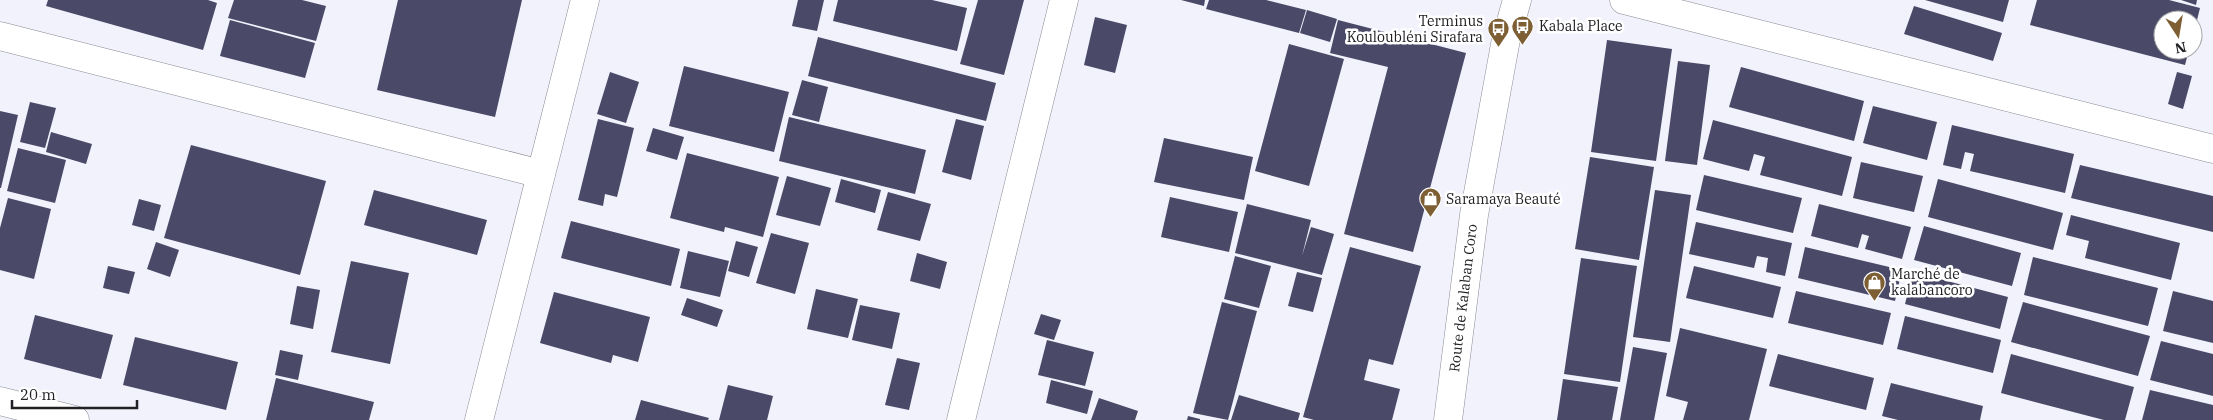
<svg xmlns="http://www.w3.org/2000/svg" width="2213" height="420" font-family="'IBM Plex Serif',serif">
  <rect width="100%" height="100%" fill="#f2f2fd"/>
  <!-- building -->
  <path fill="#4a4967" d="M48 0H208L217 3 203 50 46 6Z
    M234 0H302L326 6 316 41 228 18Z
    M398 0H522L495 117 377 90Z
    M798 0H824L817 31 792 26Z
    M838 0H932L967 8 957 51 833 21Z
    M978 0H1024L1004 75 960 64Z
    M1181 0H1205L1204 6Z
    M1209 0H1266L1306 10 1299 33 1206 9Z
    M1925 0H2009L2003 22Z
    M2037 0H2169L2200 8 2194 32 2193 20H2163V50H2189L2185 65 2030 25Z
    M2181 0H2197L2196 5Z
    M1914 6 2002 33 1993 61 1904 34Z
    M1307 10 1337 19 1330 42 1300 33Z
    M1095 17 1127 25 1115 73 1084 65Z
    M230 20 315 43 305 78 220 56Z
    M1338 20 1466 53 1413 252 1344 234 1388 67 1330 53Z
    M818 37 996 83 986 121 808 76Z
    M1607 40 1672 49 1656 161 1591 152Z
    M1289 44 1344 59 1309 186 1255 171Z
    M1678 61 1710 65 1697 165 1665 161Z
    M684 66 789 92 774 152 669 126Z
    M1741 67 1864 101 1854 141 1729 107Z
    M610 72 639 82 626 123 597 114Z
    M2177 72 2192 76 2183 109 2168 104Z
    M802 80 828 87 819 122 792 115Z
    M30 102 56 108 45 148 20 142Z
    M1873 106 1937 122 1927 160 1863 143Z
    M0 111 18 115 1 188H0Z
    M789 117 926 150 915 194 779 161Z
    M598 119 634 128 617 197 605 194 603 206 578 200Z
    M956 119 984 126 971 180 942 172Z
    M1713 120 1852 157 1842 196 1760 175 1765 157 1754 154 1749 171 1703 159Z
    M1952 125 2074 154 2065 193 1970 171 1974 154 1965 152 1961 169 1943 165Z
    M653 128 684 137 677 160 646 151Z
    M51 132 92 144 86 164 46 152Z
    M1164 138 1253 157 1244 200 1154 182Z
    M191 145 326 181 300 275 164 238Z
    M18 148 66 160 55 203 7 191Z
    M687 153 779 177 763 237 725 227 724 232 670 218Z
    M1590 157 1654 167 1639 260 1575 249Z
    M1861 162 1923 176 1914 212 1853 198Z
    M2080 165 2213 196V232L2071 198Z
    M1704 175 1802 198 1793 233 1696 210Z
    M787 176 831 188 820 226 776 215Z
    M841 179 881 190 875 213 835 202Z
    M1938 179 2063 213 2053 250 1928 217Z
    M374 190 487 220 477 255 364 225Z
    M1655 190 1691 195 1670 342 1633 337Z
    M888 192 931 204 920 241 877 230Z
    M1170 197 1238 212 1229 252 1161 237Z
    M8 198 51 209 34 279 0 270V228Z
    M139 199 161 205 154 231 132 225Z
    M1247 204 1311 220 1302 256 1311 227 1334 234 1322 275 1235 253Z
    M1819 204 1911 227 1902 259 1865 249 1869 236 1862 234 1858 248 1811 236Z
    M2071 215 2180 243 2171 280 2085 258 2089 241 2066 235Z
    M571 221 680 249 671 286 561 258Z
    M1696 222 1792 243 1785 276 1766 272 1768 258 1757 256 1754 268 1689 254Z
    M1924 226 2021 253 2012 286 1914 260Z
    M771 233 809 243 795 294 756 283Z
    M736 241 758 247 749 277 728 271Z
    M156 242 179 250 170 277 147 269Z
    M1350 247 1421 266 1393 365 1369 359 1364 380 1400 389 1392 420H1314L1303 417Z
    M1805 247 1902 270 1895 301 1798 278Z
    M688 251 729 261 720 297 680 288Z
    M917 253 947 262 940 289 910 281Z
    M1235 256 1271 266 1259 308 1224 299Z
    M2033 257 2158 288 2148 326 2024 295Z
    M1581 258 1637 266 1620 382 1564 374Z
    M351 261 409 273 390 364 331 352Z
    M108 266 135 272 129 294 103 288Z
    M1694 266 1781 287 1773 318 1686 298Z
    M1297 272 1322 278 1313 312 1288 306Z
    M1913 272 2008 297 2000 329 1905 304Z
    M297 286 320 290 313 329 290 324Z
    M816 289 858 299 848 338 807 329Z
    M1796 291 1891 313 1883 345 1788 323Z
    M2173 291 2213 301V343L2163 331Z
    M554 292 650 317 638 362 613 355 611 363 540 343Z
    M687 298 723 310 717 327 681 315Z
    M1222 302 1257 311 1228 420 1193 413Z
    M2023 302 2150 336 2138 376 2011 342Z
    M860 305 900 313 892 349 852 340Z
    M1041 314 1061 320 1054 340 1034 334Z
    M35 315 113 335 101 379 24 359Z
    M1905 316 2001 340 1993 373 1897 349Z
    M1680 328 1767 349 1749 420H1683L1688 402 1666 396Z
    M135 337 238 362 226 410 123 385Z
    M1047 340 1094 352 1085 386 1038 375Z
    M2161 341 2213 354V396L2150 380Z
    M1633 347 1667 353 1654 420H1620Z
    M280 350 303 355 298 380 275 375Z
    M1778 354 1874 378 1866 410 1769 386Z
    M2011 354 2134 387 2125 420H2104L2001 393Z
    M897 358 920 363 909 410 885 405Z
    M276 378 374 402 369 420H266Z
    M1563 379 1618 387 1612 420H1557Z
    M1051 380 1093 391 1087 414 1046 403Z
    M1891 383 1983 406 1980 420H1898L1882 416Z
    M728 385 773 396 767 420H719Z
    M2150 390 2213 405V420H2142Z
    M1239 395 1300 413 1298 420H1231Z
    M1099 398 1138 411 1135 420H1091Z
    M641 400 709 418 708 420H635Z
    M1188 416 1200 419V420H1187Z"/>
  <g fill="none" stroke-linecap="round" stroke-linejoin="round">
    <defs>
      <path id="street" d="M1624 0 2213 149
        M0 36 541 174
        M0 401 75 420
        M479 420 585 0
        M961 420 1064 0"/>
      <path id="secondary" d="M1448 420 1474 215 1506 39 1517 0"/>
    </defs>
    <!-- street casing -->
    <use href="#street" stroke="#8a8a94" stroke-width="29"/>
    <!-- secondary casing -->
    <use href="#secondary" stroke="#8a8a94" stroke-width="29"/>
    <!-- street -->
    <use href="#street" stroke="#fff" stroke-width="28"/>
    <!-- secondary -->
    <use href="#secondary" stroke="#fff" stroke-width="28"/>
  </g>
  <!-- icons -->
  <defs>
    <symbol id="bus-pin" viewBox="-11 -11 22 30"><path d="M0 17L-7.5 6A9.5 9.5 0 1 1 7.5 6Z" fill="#7d5f33" stroke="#fff"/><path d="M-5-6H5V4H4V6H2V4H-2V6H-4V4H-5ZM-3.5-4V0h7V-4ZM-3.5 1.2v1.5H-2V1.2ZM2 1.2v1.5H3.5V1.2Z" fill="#fff"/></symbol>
    <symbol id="shop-pin" viewBox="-11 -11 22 30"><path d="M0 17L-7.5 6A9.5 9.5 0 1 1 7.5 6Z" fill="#7d5f33" stroke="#fff"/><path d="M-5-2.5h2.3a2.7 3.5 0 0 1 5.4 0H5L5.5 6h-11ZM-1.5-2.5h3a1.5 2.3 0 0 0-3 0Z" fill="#fff"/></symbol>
  </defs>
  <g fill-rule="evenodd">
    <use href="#bus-pin" x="1510" y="14" width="25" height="34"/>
    <use href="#bus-pin" x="1486" y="16" width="25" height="34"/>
    <use href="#shop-pin" x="1418" y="186" width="25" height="34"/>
    <use href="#shop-pin" x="1862" y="270" width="25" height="34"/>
  </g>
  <g text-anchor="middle" stroke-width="5" stroke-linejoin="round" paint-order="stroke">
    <!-- poi labels -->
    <g font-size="14" fill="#212125" stroke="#fff" text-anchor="start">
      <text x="1483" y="26" text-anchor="end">Terminus<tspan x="1483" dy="16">Kouloubléni Sirafara</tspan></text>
      <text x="1539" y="31">Kabala Place</text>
      <text x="1446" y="204">Saramaya Beauté</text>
      <text x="1891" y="279">Marché de<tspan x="1891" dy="16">kalabancoro</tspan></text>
    </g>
    <!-- street labels -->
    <g font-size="14" fill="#212125" stroke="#fff">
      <text transform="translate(1463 298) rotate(-83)" y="5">Route de Kalaban Coro</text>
    </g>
  </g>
  <!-- north arrow -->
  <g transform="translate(2178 35) rotate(168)"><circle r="24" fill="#ffffff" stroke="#a6a6a8"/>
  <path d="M0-4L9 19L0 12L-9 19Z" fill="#7d5f33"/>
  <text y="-8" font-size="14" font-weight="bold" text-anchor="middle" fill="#212125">N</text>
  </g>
  <!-- scale -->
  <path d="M12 400v8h125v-8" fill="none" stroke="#212125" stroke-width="2.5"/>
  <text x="20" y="400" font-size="15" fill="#212125" stroke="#ffffff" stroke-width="4" paint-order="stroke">20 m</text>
</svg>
